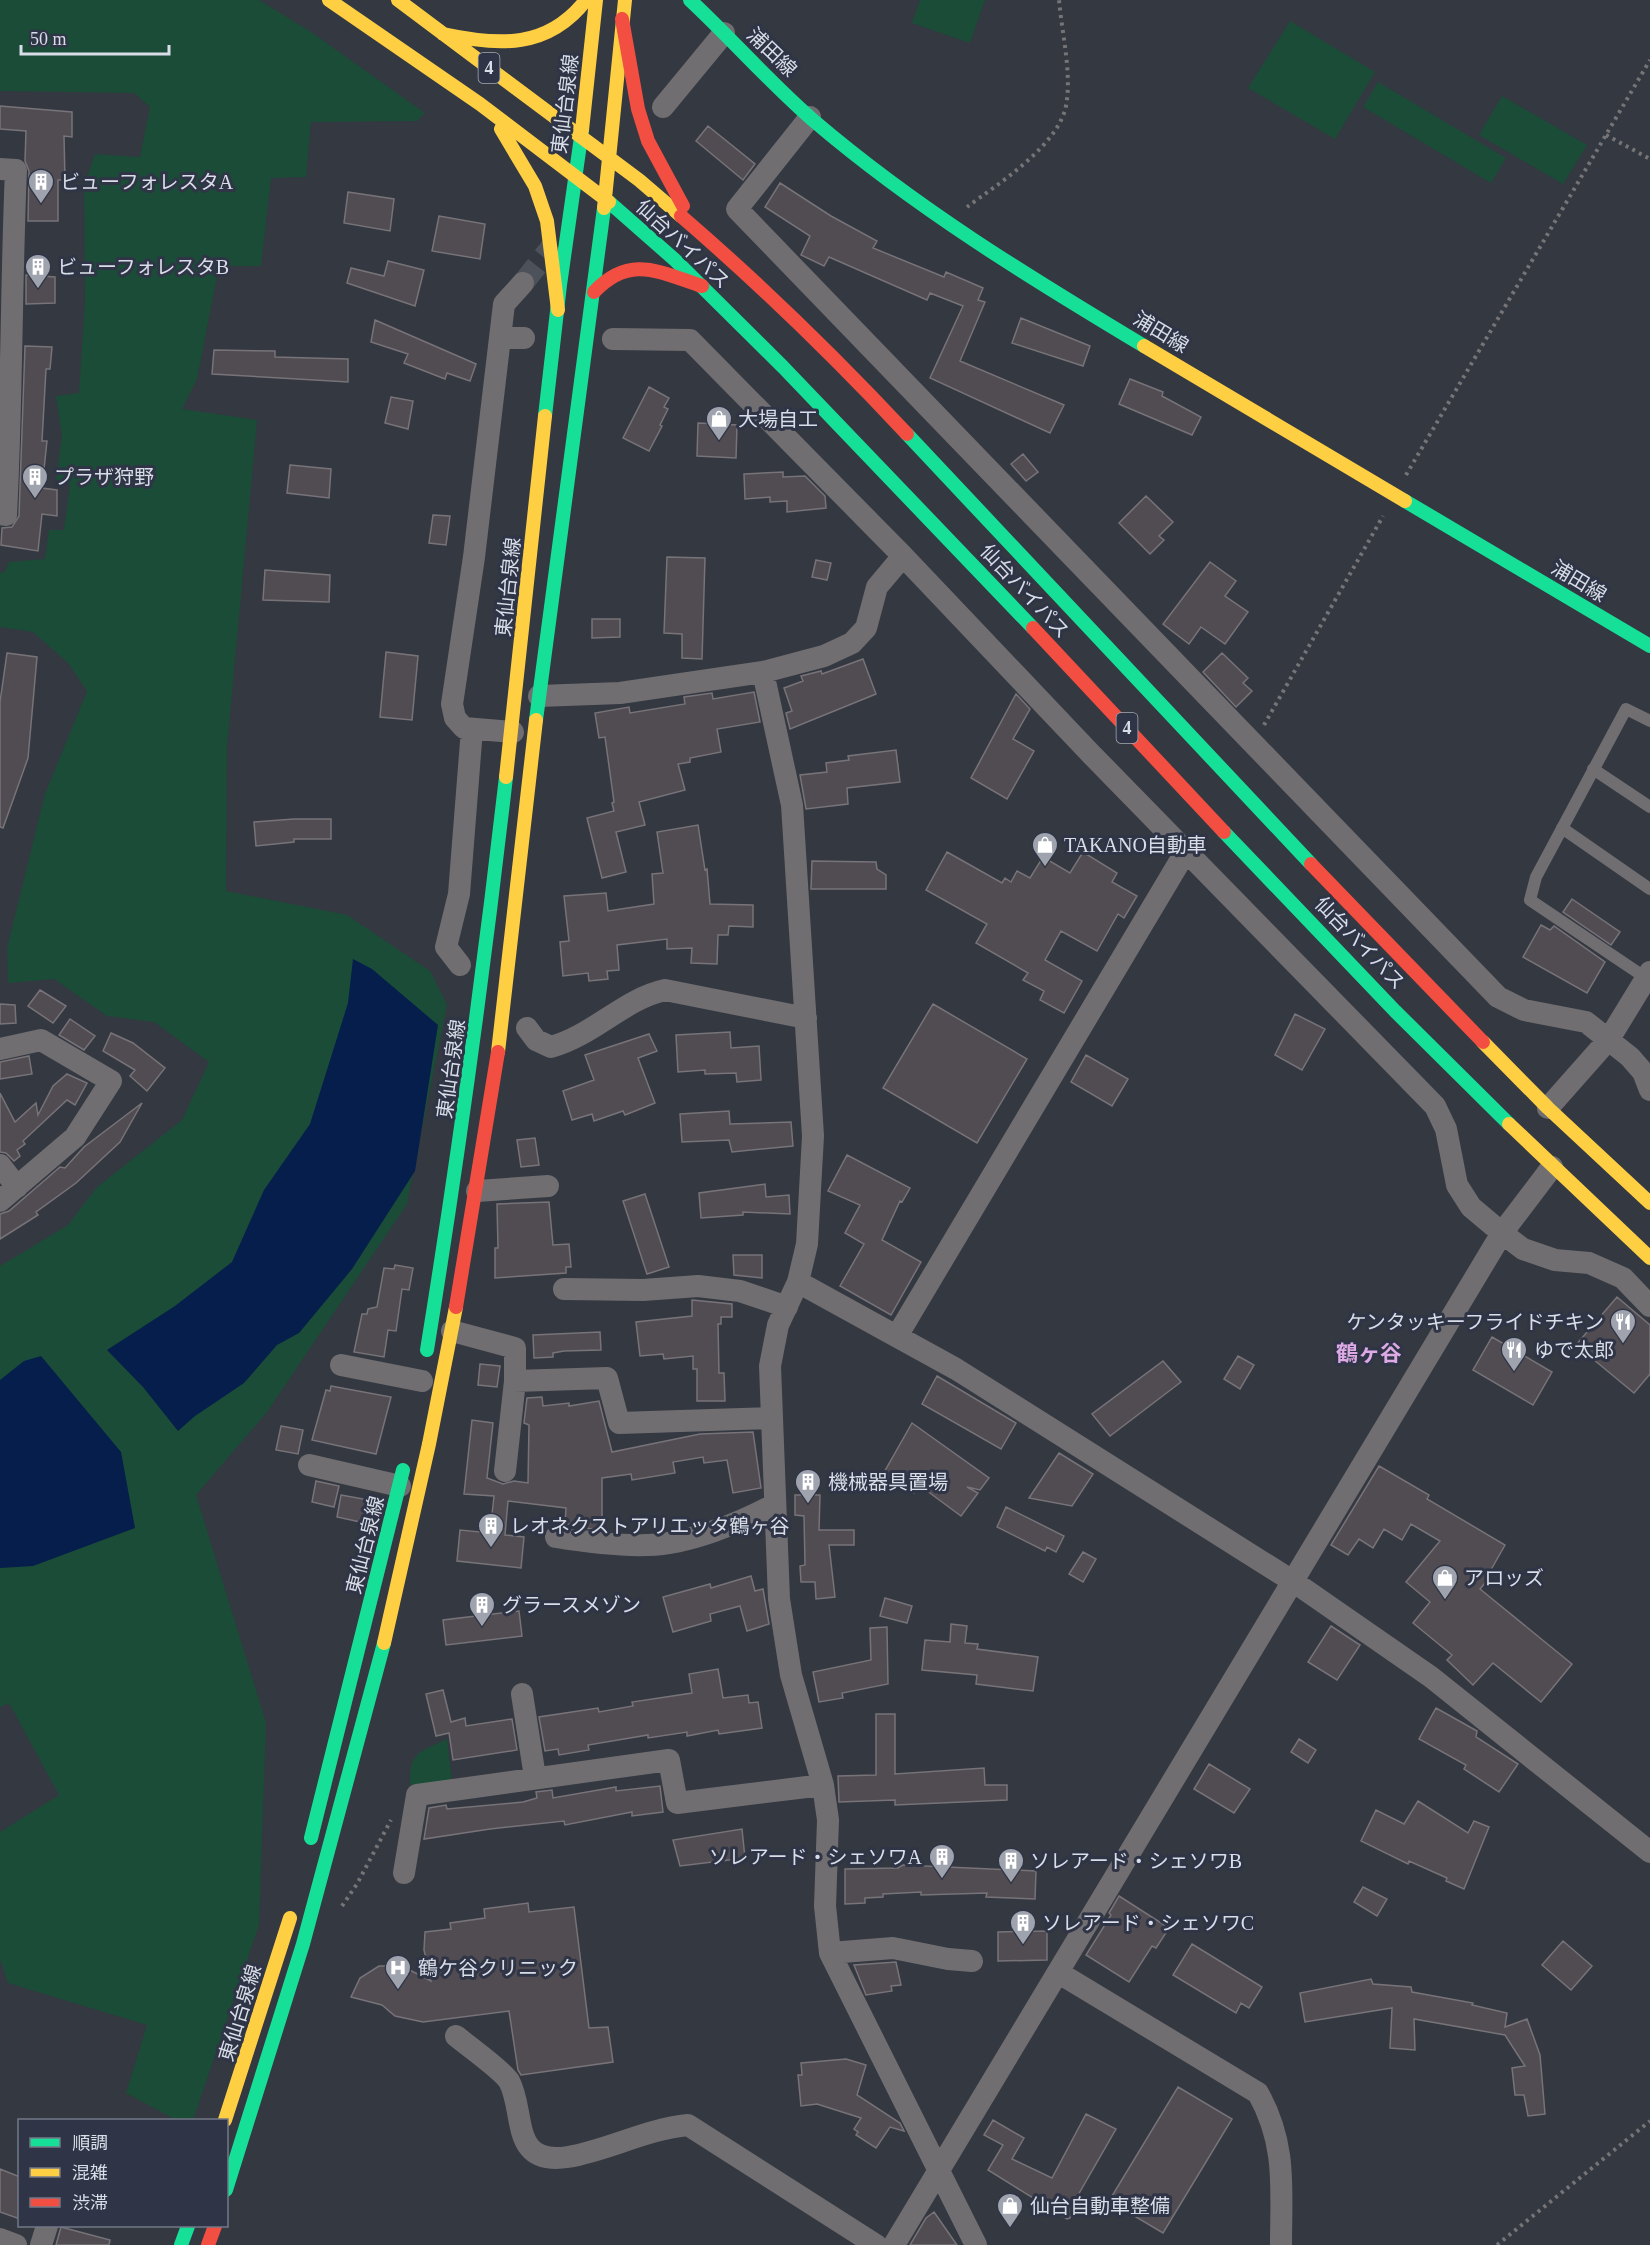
<svg xmlns="http://www.w3.org/2000/svg" width="1650" height="2245" font-family="'Times New Roman','Noto Sans JP',serif">
  <rect width="100%" height="100%" fill="#343841"/>
  <!-- green -->
  <path fill="#1a4c37" d="M0 0H259L311 32 425 113 417 121 311 122 306 177 271 178 261 266H219L197 379 182 409 257 420 227 747 226 891 347 915 430 971 447 1005 407 1204 267 1412 196 1495 266 1723 259 1925 193 2120H176L126 2093 147 2025 8 1983 0 1959V1832L59 1795 9 1703 0 1707V1266L68 1225 97 1187 182 1120 209 1062 154 1022 107 1016 54 979 8 983 7 948 45 794 87 691 68 663 33 632 0 627V572L4 573 9 562 45 559 49 530H64L70 484 56 481 62 436 56 396 79 393 85 300 84 186 95 154 140 157 150 107 134 93 0 91Z
    M920 0H985L970 43 912 23Z
    M1290 21 1375 72 1335 139 1248 88Z
    M1378 82 1506 158 1491 183 1363 107Z
    M1502 96 1587 145 1563 184 1479 135Z
    M447 1739 452 1781 410 1785C409 1752 419 1752 447 1739Z"/>
  <!-- water -->
  <path fill="#051e4c" d="M353 959 372 969 438 1025 415 1171 352 1269 299 1333 277 1345 244 1383 195 1416 178 1431 143 1387 107 1350 175 1306 232 1262 264 1190 310 1124 348 1003Z
    M41 1356 121 1452 135 1528 33 1566 0 1568V1380L24 1361Z"/>
  <!-- building -->
  <path fill="#504c52" stroke="#777379" stroke-width="1.5" d="M0 106 72 112V137L64 136 65 180H58V221H28L29 171 25 161 26 131 0 129Z
    M708 126 755 164 743 180 696 141Z
    M780 183 831 216 877 241 873 248 944 277 946 272 983 288 978 300 985 302 960 361 1064 405 1050 433 930 378 963 306 930 293 927 300 829 257 824 266 801 255 810 236 765 207Z
    M348 192 394 199 390 231 344 223Z
    M439 216 485 224 480 259 432 251Z
    M388 261 424 270 415 306 347 283 351 268 384 276Z
    M26 275 55 277V303L26 304Z
    M1021 318 1090 346 1083 366 1012 343Z
    M375 320 476 364 470 381 447 373 445 379 404 363 408 354 371 342Z
    M25 346 52 347 50 369H46L42 441H47L42 488 57 490V516L42 514 38 551 1 545 2 528 12 527 19 516Z
    M214 350 275 351V357L348 359V382L212 374Z
    M1130 379 1163 392 1162 396 1201 417 1192 435 1119 404Z
    M649 387 669 398 664 407 668 409 660 425 662 426 649 451 623 438Z
    M391 397 413 401 408 429 385 423Z
    M698 423 737 425 736 458 697 456Z
    M1023 454 1038 472 1026 481 1011 464Z
    M290 465 331 469 329 498 287 493Z
    M783 472V477L805 476 825 496 826 508 787 512V501L770 502V497L745 499 744 474Z
    M1146 496 1173 522 1159 536 1164 540 1150 554 1119 523Z
    M433 515 450 516 446 545 429 543Z
    M667 557 705 558 702 659 682 658V634L664 633Z
    M816 560 831 563 827 580 812 577Z
    M1210 562 1236 581 1225 596 1248 612 1225 644 1201 627 1189 644 1163 624Z
    M265 570 330 575 329 602 263 600Z
    M592 619H620V637L592 638Z
    M386 652 418 656 412 720 380 717Z
    M7 653 37 657 28 758 3 828 0 827V702Z
    M1222 653 1248 678 1243 683 1252 691 1236 707 1203 672Z
    M863 659 876 694 790 729 786 713 792 711 784 688 803 681 801 676 821 671 822 674Z
    M754 692 760 722 717 729 721 752 690 758V762L678 764 685 790 639 802 645 825 616 832 626 872 602 878 587 818 614 811 612 803 614 802 605 737 599 738 595 713 629 707 630 713 685 704 684 697 712 693 713 699Z
    M1016 694 1030 709 1013 739 1034 751 1007 799 971 778Z
    M896 750 900 782 847 788 848 804 806 809 800 775 827 772 826 763 849 760 848 756Z
    M294 819H331V839H294V842L256 846 254 822Z
    M698 825 705 870 707 869 710 904 753 905V927L729 926 728 935H718L717 964 691 963 692 948 667 949V939L617 945 619 970 607 971 608 979 589 981 588 973 563 976 560 942 569 941 564 896 606 893 608 911 654 904 652 874 663 873 657 832Z
    M947 852 1002 883 1005 878 1011 882 1017 871 1030 878 1043 857 1070 873 1083 852 1117 873 1112 882 1137 896 1124 918 1118 914 1097 951 1061 931 1045 960 1082 981 1064 1013 1040 1000 1044 991 1023 980 1028 973 976 943 987 924 926 890Z
    M812 861 876 862 877 869 886 875V889H811Z
    M1572 899 1620 932 1611 945 1563 912Z
    M1541 925 1550 930 1554 926 1605 962 1587 993 1523 957Z
    M40 990 66 1006 53 1023 28 1006Z
    M0 1004 15 1005 16 1023 0 1024Z
    M933 1004 1027 1059 977 1143 883 1088Z
    M1295 1014 1325 1029 1302 1070 1275 1055Z
    M70 1019 95 1036 84 1050 59 1035Z
    M730 1032 731 1048 759 1046 761 1080 737 1082 736 1073 705 1074V1070L678 1072 676 1035Z
    M111 1033 133 1043 165 1068 147 1091 130 1076 135 1070 103 1051Z
    M649 1034 657 1051 638 1058 655 1103 625 1115 623 1111 594 1121 592 1114 572 1120 563 1091 594 1080 585 1055Z
    M1086 1055 1128 1079 1112 1106 1071 1082Z
    M29 1056 32 1074 0 1079V1062Z
    M67 1074 87 1083 75 1105 67 1100 23 1141 25 1144 17 1150 20 1156 14 1161 6 1153 0 1152V1093L15 1122 36 1103 38 1115 53 1086Z
    M142 1103 120 1142 76 1183 36 1212 38 1215 0 1239V1214L9 1211 60 1167 65 1168 84 1147Z
    M729 1111 730 1124 791 1122 793 1146 732 1152 729 1140 682 1142 680 1114Z
    M535 1138 539 1165 521 1167 517 1140Z
    M847 1155 910 1188 902 1202 900 1201 882 1240 921 1262 891 1315 840 1286 864 1244 845 1233 860 1205 828 1191Z
    M765 1184 766 1197 789 1195 790 1214 743 1212V1215L701 1218 699 1193Z
    M645 1194 669 1267 647 1274 623 1201Z
    M549 1202 553 1245 569 1244 571 1267H566V1273L495 1278V1248H498L497 1204Z
    M733 1255H762V1278L734 1275Z
    M395 1265 413 1268 409 1290 402 1289 396 1331 388 1330 384 1357 354 1352 362 1314H367L368 1309 377 1307 384 1268 394 1269Z
    M1617 1297 1650 1325V1374L1634 1393 1576 1345Z
    M692 1300 732 1304V1317H721V1324H718L719 1373H724L725 1401H697V1369H693V1356L664 1359 663 1354 640 1356 636 1322 692 1316Z
    M600 1332 601 1350 564 1351 553 1353V1357L534 1358 533 1335Z
    M1492 1337 1552 1372 1533 1405 1473 1370Z
    M1238 1356 1254 1365 1240 1389 1224 1379Z
    M1163 1361 1181 1382 1110 1436 1092 1414Z
    M480 1364 500 1366 497 1387 478 1385Z
    M937 1376 1016 1423 1001 1449 922 1404Z
    M331 1386 391 1397 376 1454 312 1440 326 1390 330 1391Z
    M542 1397 543 1406 569 1403V1406L599 1401 612 1452 700 1434 753 1432 761 1488 733 1493 727 1460 704 1463 703 1457 673 1462 675 1473 632 1480 631 1474 602 1478V1530L585 1528V1524H565L566 1508 508 1501 505 1535 524 1537 521 1568 457 1561 460 1530 490 1533 494 1496 464 1494 472 1420 493 1423 487 1478 503 1484 514 1481 528 1483 529 1425 524 1423 527 1398Z
    M912 1423 989 1478 980 1490 967 1487 978 1493 961 1516 919 1485 914 1493 882 1476Z
    M281 1426 303 1430 298 1454 276 1450Z
    M1059 1453 1093 1474 1072 1506 1029 1498Z
    M1379 1466 1429 1495 1427 1499 1505 1545 1488 1575 1490 1577 1480 1589 1572 1664 1541 1702 1493 1663 1473 1685 1447 1660 1452 1655 1413 1623 1430 1602 1406 1582 1440 1541 1411 1524 1402 1540 1384 1529 1373 1548 1359 1539 1348 1555 1331 1545Z
    M316 1481 339 1486 334 1507 312 1502Z
    M341 1495 369 1500 365 1523 337 1517Z
    M795 1495H820L819 1530H854V1545H829L835 1597 816 1599 815 1582H801L800 1566 805 1565 804 1516 795 1515Z
    M1006 1507 1064 1536 1056 1552 1047 1547 1045 1551 997 1527Z
    M1083 1552 1096 1559 1083 1582 1069 1574Z
    M751 1576 755 1591 763 1589 769 1624 747 1631 740 1606 710 1614 711 1621 673 1632 663 1597 710 1584 711 1588Z
    M885 1598 912 1606 907 1623 880 1616Z
    M519 1611 522 1636 446 1645 443 1620Z
    M951 1624 967 1626 965 1643 978 1644 977 1649 1038 1657 1033 1691 976 1684 977 1675 922 1670 925 1640 950 1642Z
    M1331 1626 1360 1645 1337 1680 1308 1662Z
    M887 1627 888 1684 842 1693 843 1698 819 1702 813 1672 871 1660 870 1628Z
    M718 1669 723 1698 748 1695 749 1703 758 1702 762 1728 719 1734 718 1730 687 1736V1732L648 1738V1735L588 1745 589 1750 559 1755 558 1749 545 1751 539 1717 598 1708 599 1712 633 1706 632 1702 692 1693 689 1674Z
    M443 1690 451 1722 465 1718 466 1726 512 1719 517 1750 453 1760 449 1733 436 1736 426 1694Z
    M1436 1708 1477 1731 1476 1737 1518 1764 1499 1792 1464 1769 1466 1765 1419 1739Z
    M876 1714H895V1774L984 1768 985 1785H1007V1800L895 1805V1800L839 1802 838 1776 876 1775Z
    M1299 1739 1316 1750 1308 1763 1291 1752Z
    M1209 1764 1250 1789 1234 1813 1194 1789Z
    M660 1786 663 1812 632 1816V1812L565 1825 564 1821 490 1829 424 1839 429 1808 446 1805 447 1809 523 1802 537 1798 536 1792 552 1790 553 1798 616 1787V1791Z
    M1418 1801 1468 1833 1474 1821 1489 1827 1464 1889 1446 1881 1447 1878 1409 1861 1408 1864 1361 1841 1376 1810 1404 1824Z
    M742 1829 745 1858 680 1866 673 1840Z
    M903 1865 1036 1871 1035 1899 986 1897 987 1893 921 1895V1892L883 1894V1897L865 1898V1903L845 1904V1869L898 1868Z
    M1363 1887 1387 1899 1377 1916 1354 1902Z
    M1119 1896 1169 1928 1156 1948 1152 1946 1129 1982 1086 1955 1111 1915 1109 1913Z
    M528 1903 529 1912 574 1907 589 2028 608 2027 613 2062 521 2075 518 2070 509 2011 423 2022 395 2016 382 2005 351 1997 360 1978 379 1966H402L431 1981 424 1950 425 1932 451 1929 450 1923 485 1918 484 1909Z
    M1047 1931V1960L998 1961V1932Z
    M1563 1941 1592 1966 1571 1990 1542 1965Z
    M1192 1944 1262 1987 1249 2008 1241 2003 1236 2013 1173 1975Z
    M896 1962 901 1985 891 1986 892 1991 866 1995 854 1965Z
    M1371 1979 1373 1984 1411 1987 1412 1992 1473 2003 1472 2005 1507 2013 1505 2027 1527 2019 1540 2055 1545 2114 1528 2116 1524 2095H1515L1512 2068 1525 2066 1505 2035 1414 2019 1415 2050 1390 2048 1392 2008 1305 2022 1300 1993Z
    M846 2059 866 2065 857 2095 900 2123 904 2131 890 2127 876 2148 856 2135 858 2132 854 2129 861 2118 817 2104 801 2106 798 2075H802L801 2063Z
    M1178 2087 1232 2119 1163 2233 1109 2201Z
    M1086 2114 1116 2129 1077 2197 1080 2199 1070 2218 1067 2219 988 2170 1003 2145 984 2135 993 2120 1024 2138 1012 2159 1052 2178Z
    M0 2169 20 2177V2219L0 2212Z
    M934 2212 957 2245H910L926 2218Z
    M61 2227 110 2240 109 2245H56Z"/>
  <g fill="none" stroke-linecap="round" stroke-linejoin="round">
    <!-- street-tunnel -->
    <path stroke="#4d515a" stroke-width="22" stroke-dasharray="22 11" stroke-linecap="butt" d="M523 283 554 244"/>
    <!-- path -->
    <path stroke="#757477" stroke-width="4" stroke-dasharray="3 4.5" stroke-linecap="butt" d="M1606 135 1650 159
      M967 207C998 184 1058 146 1066 106 1072 73 1062 34 1059 0
      M1406 475 1650 60
      M1264 725 1383 516
      M342 1906 357 1884 391 1820
      M1497 2245 1650 2121"/>
    <!-- lane -->
    <path stroke="#706e71" stroke-width="12" d="M1593 769 1650 807
      M1562 828 1650 889
      M1646 978 1530 900 1536 877 1626 709 1650 721"/>
    <!-- street -->
    <path stroke="#706e71" stroke-width="22" d="M663 107 724 33
      M810 117 737 209 1498 997 1524 1010 1586 1022 1630 1057 1643 1072 1650 1090
      M0 169 16 170C11 285 12 400 6 515L0 514
      M500 338H524
      M613 339 690 340 903 556 877 587 866 628 852 643 824 656 763 672
      M903 556 1091 754 1435 1106 1446 1129 1457 1185 1471 1207 1502 1233 1552 1167
      M539 696 620 693 763 672 792 805 813 1136 807 1244 798 1282 778 1325 770 1366 779 1599 791 1675 823 1785 828 1820 825 1906 830 1953 976 2245
      M513 732 464 728 455 718 452 704 474 557 504 304 523 283
      M460 965 446 947 459 894 472 729
      M527 1028 536 1040 551 1047C594 1035 624 999 665 990L806 1018
      M0 1049 41 1040 111 1081 75 1137 0 1201
      M1548 1108 1609 1039 1650 972
      M0 1165 17 1187
      M477 1191 548 1186
      M798 1282 956 1369 1294 1582 1431 1677 1650 1852
      M564 1289 643 1290 698 1286 740 1291 787 1307
      M452 1331 515 1348V1381L505 1471
      M897 1336 1186 851
      M341 1365 422 1381
      M515 1381 607 1378 619 1423 772 1418
      M309 1465 400 1486
      M556 1537C586 1542 617 1546 648 1545 688 1544 740 1523 775 1504
      M522 1694 535 1777
      M404 1873 417 1795 669 1760 677 1803 823 1785
      M830 1953 893 1948 948 1959 972 1961
      M1059 1973 1258 2093C1287 2145 1281 2188 1281 2245
      M456 2036C468 2046 502 2070 509 2081 526 2112 509 2166 568 2157 609 2150 646 2129 688 2125L876 2245
      M0 2239 16 2245
      M41 2245 47 2226
      M894 2245 1502 1233 1523 1249 1555 1260 1589 1263 1623 1278 1650 1306"/>
    <!-- fast -->
    <path stroke="#16e098" stroke-width="14" d="M690 0C732 39 770 83 814 121 916 208 1029 277 1144 346
      M609 202 675 260 783 367 1033 628
      M545 416 560 285 582 130
      M907 434 1311 864
      M1405 501 1650 646
      M536 720 604 208
      M1224 832 1395 1011 1509 1124
      M427 1350C458 1159 484 969 506 777
      M311 1838 403 1470
      M226 2190 303 1944 384 1643
      M181 2245 188 2226"/>
    <!-- slow -->
    <path stroke="#ffcf43" stroke-width="14" d="M329 0 480 104 609 202
      M398 0 639 180 681 216
      M443 34C499 46 548 49 586 0
      M501 129 535 186 547 221 558 310
      M582 130 596 0
      M604 208 625 0
      M1144 346 1405 501
      M506 777 545 416
      M1483 1042 1548 1108 1650 1203
      M498 1052 536 720
      M1509 1124 1650 1258
      M384 1643 429 1444 456 1307
      M225 2120 290 1918"/>
    <!-- jam -->
    <path stroke="#f24e42" stroke-width="14" d="M622 19 638 109 648 141 683 206
      M681 216C761 285 835 357 907 434
      M594 292C630 254 659 272 702 286
      M1033 628 1224 832
      M1311 864 1483 1042
      M456 1307 498 1052
      M208 2245 215 2226"/>
  </g>
  <!-- icons -->
  <defs>
    <symbol id="building-pin" viewBox="-11 -11 22 30"><path d="M0 17L-7.5 6A9.5 9.5 0 1 1 7.5 6Z" fill="#9fa3ae" stroke="#2f3546"/><path d="M-4-6H4V6H1V3H-1V6H-4ZM-2.5-4.3h1.7v1.8h-1.7ZM.8-4.3h1.7v1.8H.8ZM-2.5-1h1.7V.8h-1.7ZM.8-1h1.7V.8H.8Z" fill="#fff"/></symbol>
    <symbol id="shop-pin" viewBox="-11 -11 22 30"><path d="M0 17L-7.5 6A9.5 9.5 0 1 1 7.5 6Z" fill="#9fa3ae" stroke="#2f3546"/><path d="M-5-2.5h2.3a2.7 3.5 0 0 1 5.4 0H5L5.5 6h-11ZM-1.5-2.5h3a1.5 2.3 0 0 0-3 0Z" fill="#fff"/></symbol>
    <symbol id="restaurant-pin" viewBox="-11 -11 22 30"><path d="M0 17L-7.5 6A9.5 9.5 0 1 1 7.5 6Z" fill="#9fa3ae" stroke="#2f3546"/><path d="M-5-6h1v4h1v-4h1v4h1v-4h1v5L-1.5 .5V6h-2V.5L-5-1ZM5-6V6H3V1.5H1.5Q1.5-4 5-6Z" fill="#fff"/></symbol>
    <symbol id="hospital-pin" viewBox="-11 -11 22 30"><path d="M0 17L-7.5 6A9.5 9.5 0 1 1 7.5 6Z" fill="#9fa3ae" stroke="#2f3546"/><path d="M-5-5h3v3.5h4V-5h3V5h-3V1.5h-4V5h-3Z" fill="#fff"/></symbol>
  </defs>
  <g fill-rule="evenodd">
    <use href="#building-pin" x="26" y="167" width="30" height="40"/>
    <use href="#building-pin" x="23" y="252" width="30" height="40"/>
    <use href="#shop-pin" x="704" y="404" width="30" height="40"/>
    <use href="#building-pin" x="20" y="462" width="30" height="40"/>
    <use href="#shop-pin" x="1030" y="830" width="30" height="40"/>
    <use href="#restaurant-pin" x="1608" y="1307" width="30" height="40"/>
    <use href="#restaurant-pin" x="1499" y="1335" width="30" height="40"/>
    <use href="#building-pin" x="793" y="1467" width="30" height="40"/>
    <use href="#building-pin" x="476" y="1511" width="30" height="40"/>
    <use href="#shop-pin" x="1430" y="1563" width="30" height="40"/>
    <use href="#building-pin" x="467" y="1590" width="30" height="40"/>
    <use href="#building-pin" x="927" y="1842" width="30" height="40"/>
    <use href="#building-pin" x="996" y="1846" width="30" height="40"/>
    <use href="#building-pin" x="1008" y="1908" width="30" height="40"/>
    <use href="#hospital-pin" x="383" y="1953" width="30" height="40"/>
    <use href="#shop-pin" x="995" y="2191" width="30" height="40"/>
  </g>
  <g text-anchor="middle" stroke-width="6" stroke-linejoin="round" paint-order="stroke">
    <!-- shield labels -->
    <g fill="#2f3546" stroke="#a6abb7" stroke-width="1.5">
      <rect x="478.5" y="53" width="21" height="30" rx="4.5"/>
      <rect x="1116.5" y="713" width="21" height="30" rx="4.5"/>
    </g>
    <g font-size="18" font-weight="bold" fill="#d9dde8">
      <text x="489" y="74">4</text>
      <text x="1127" y="734">4</text>
    </g>
    <!-- street labels -->
    <g font-size="20" fill="#d9dde8" stroke="#2f3546">
      <text transform="translate(772 52) rotate(44)" y="7">浦田線</text>
      <text transform="translate(565 104) rotate(-83)" y="7">東仙台泉線</text>
      <text transform="translate(683 244) rotate(43)" y="7">仙台バイパス</text>
      <text transform="translate(1161 332) rotate(31)" y="7">浦田線</text>
      <text transform="translate(1579 581) rotate(31)" y="7">浦田線</text>
      <text transform="translate(508 587) rotate(-84)" y="7">東仙台泉線</text>
      <text transform="translate(1025 591) rotate(47)" y="7">仙台バイパス</text>
      <text transform="translate(1360 943) rotate(46)" y="7">仙台バイパス</text>
      <text transform="translate(451 1069) rotate(-82)" y="7">東仙台泉線</text>
      <text transform="translate(365 1545) rotate(-76)" y="7">東仙台泉線</text>
      <text transform="translate(240 2013) rotate(-73)" y="7">東仙台泉線</text>
    </g>
    <!-- poi labels -->
    <g font-size="20" fill="#d9dde8" stroke="#2f3546" text-anchor="start">
      <text x="60" y="189">ビューフォレスタA</text>
      <text x="57" y="274">ビューフォレスタB</text>
      <text x="738" y="426">大場自工</text>
      <text x="54" y="484">プラザ狩野</text>
      <text x="1064" y="852">TAKANO自動車</text>
      <text x="1604" y="1329" text-anchor="end">ケンタッキーフライドチキン</text>
      <text x="1534" y="1357">ゆで太郎</text>
      <text x="828" y="1489">機械器具置場</text>
      <text x="510" y="1533">レオネクストアリエッタ鶴ヶ谷</text>
      <text x="1464" y="1585">アロッズ</text>
      <text x="502" y="1612">グラースメゾン</text>
      <text x="922" y="1864" text-anchor="end">ソレアード・シェソワA</text>
      <text x="1030" y="1868">ソレアード・シェソワB</text>
      <text x="1042" y="1930">ソレアード・シェソワC</text>
      <text x="418" y="1975">鶴ケ谷クリニック</text>
      <text x="1030" y="2213">仙台自動車整備</text>
    </g>
    <!-- quarter labels -->
    <g font-size="22" font-weight="bold" fill="#ddaae6" stroke="#2f3546">
      <text x="1369" y="1361">鶴ヶ谷</text>
    </g>
  </g>
  <!-- legend -->
  <rect x="18" y="2119" width="210" height="108" fill="#2f3546" stroke="#737887" stroke-width="1.5"/>
  <rect x="30" y="2138" width="30" height="9" fill="#16e098" stroke="#737887" stroke-width="1.5"/>
  <text x="72" y="2149" font-size="18" fill="#d9dde8">順調</text>
  <rect x="30" y="2168" width="30" height="9" fill="#ffcf43" stroke="#737887" stroke-width="1.5"/>
  <text x="72" y="2179" font-size="18" fill="#d9dde8">混雑</text>
  <rect x="30" y="2198" width="30" height="9" fill="#f24e42" stroke="#737887" stroke-width="1.5"/>
  <text x="72" y="2209" font-size="18" fill="#d9dde8">渋滞</text>
  <!-- scale -->
  <path d="M21 45v9h148v-9" fill="none" stroke="#d9dde8" stroke-width="3"/>
  <text x="30" y="45" font-size="18" fill="#d9dde8" stroke="#2f3546" stroke-width="4.5" paint-order="stroke">50 m</text>
</svg>
